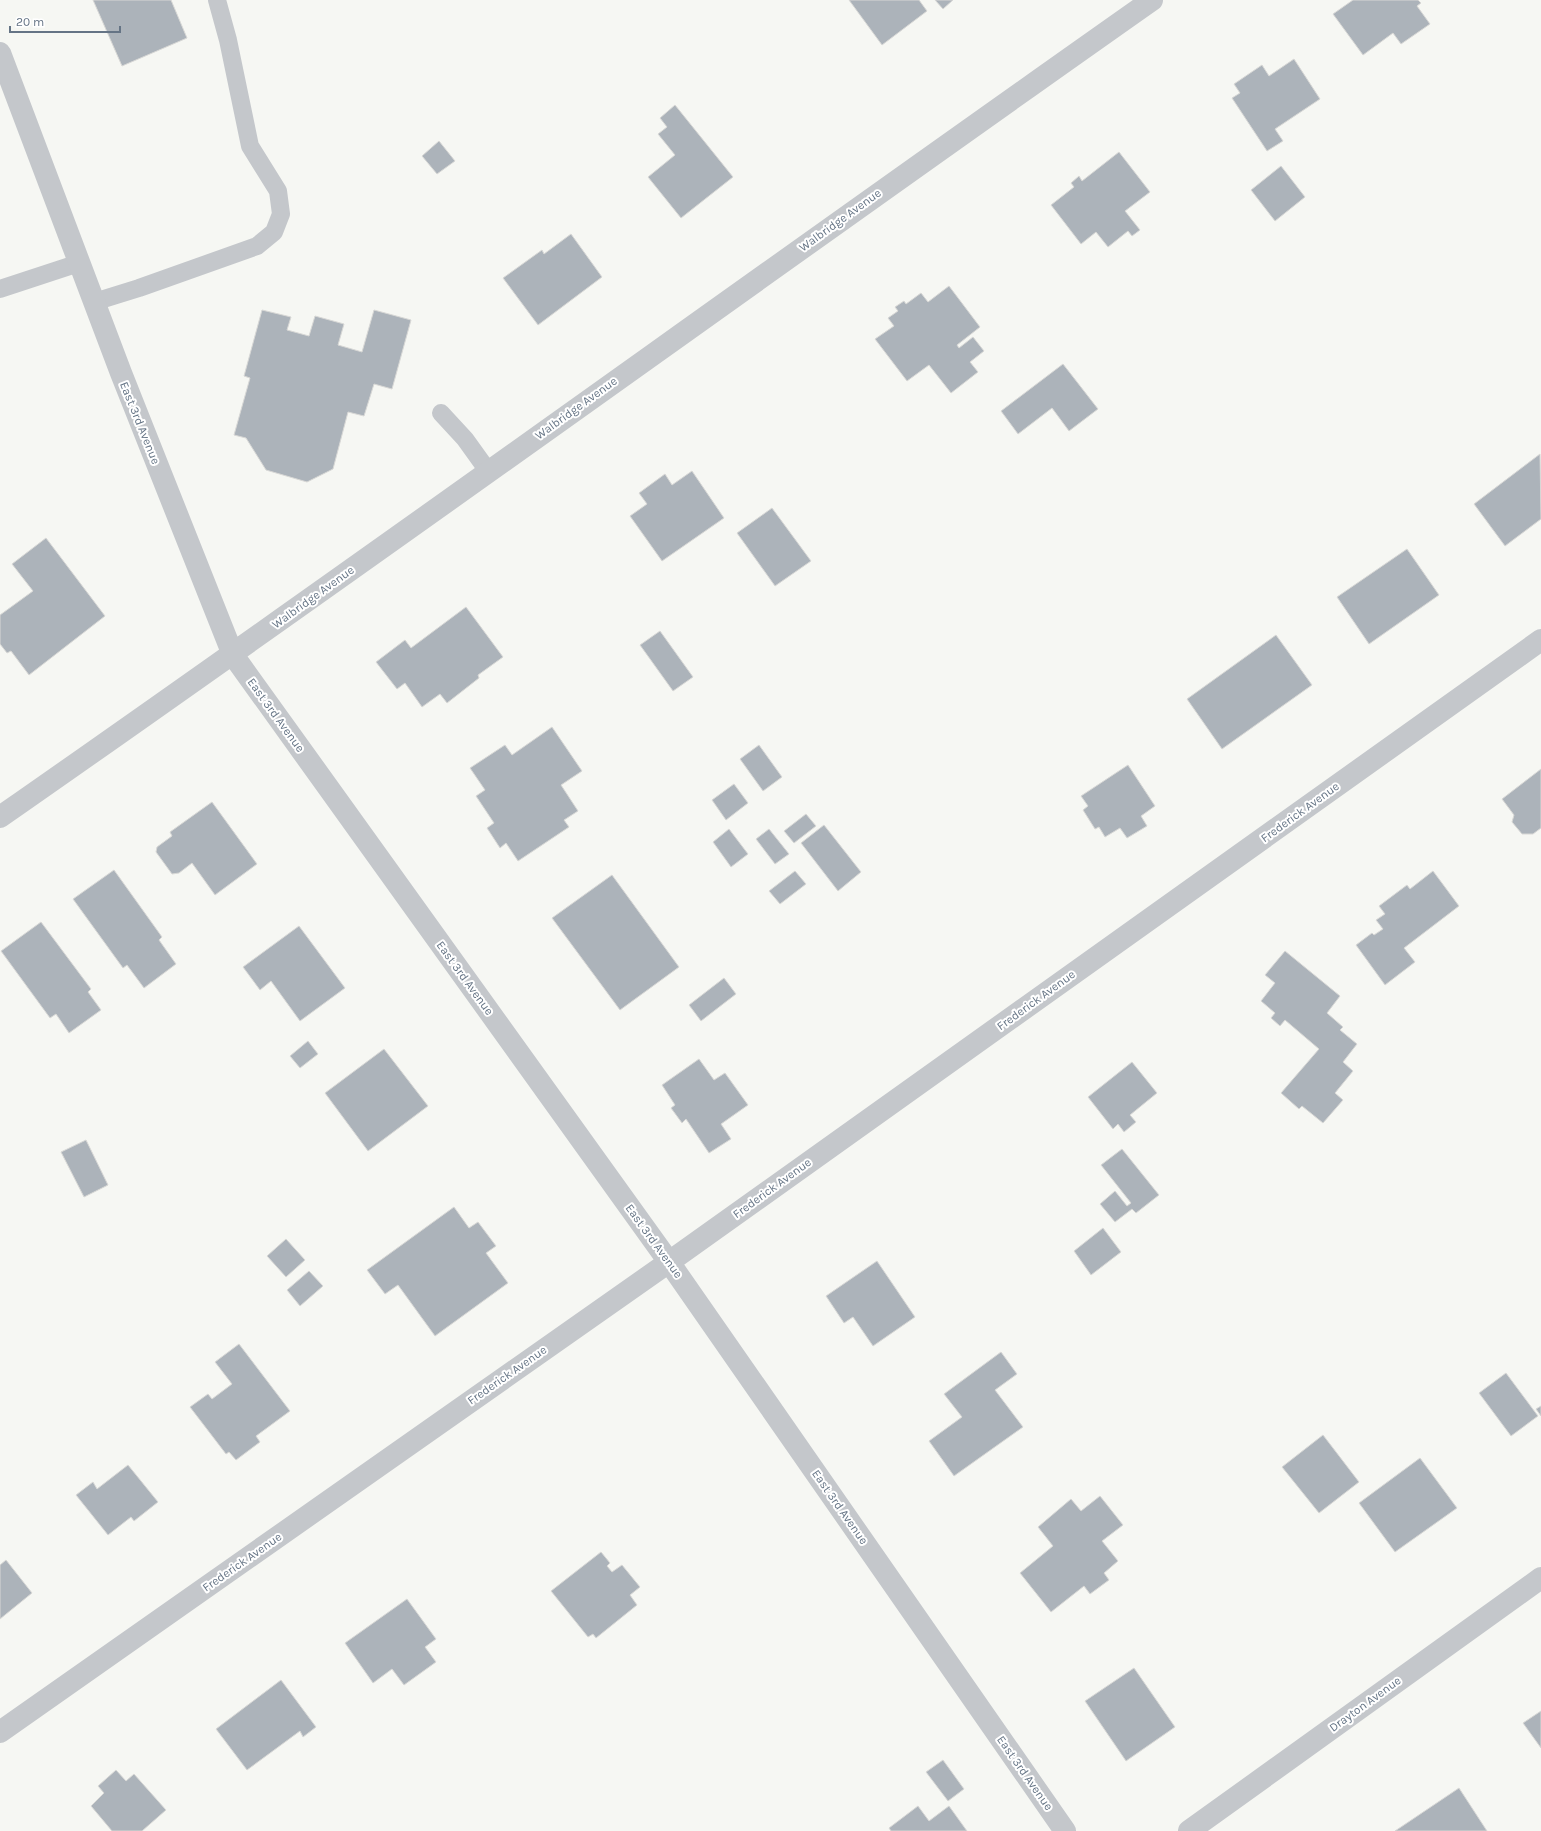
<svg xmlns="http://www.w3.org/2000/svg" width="1541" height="1831" font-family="Karla,sans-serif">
  <rect width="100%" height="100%" fill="#f6f7f3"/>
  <!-- building -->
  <path fill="#acb3ba" stroke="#d8d8d6" d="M93 0H171L187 38 122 66Z
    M849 0H919L927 11 882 45Z
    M935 0H953L943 9Z
    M1353 0H1418L1421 3 1417 6 1430 24 1401 44 1393 33 1363 55 1333 14Z
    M1294 59 1320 99 1275 129 1283 141 1267 151 1232 98 1240 93 1234 84 1262 65 1269 76Z
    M675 105 733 177 681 218 648 177 675 155 658 134 667 127 660 118Z
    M439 141 455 161 437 174 422 156Z
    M1119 152 1150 192 1125 211 1140 230 1132 236 1128 231 1108 247 1096 232 1081 244 1051 205 1074 187 1071 183 1079 176 1082 181Z
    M1281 166 1305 197 1275 221 1251 190Z
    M571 234 602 277 538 325 503 278 542 250 544 254Z
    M949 286 980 327 957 345 959 348 973 337 984 351 970 362 978 372 951 393 929 365 907 381 875 339 894 326 888 318 898 311 895 307 904 301 906 304 921 293 928 302Z
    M262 310 291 317 287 330 309 336 315 316 344 324 338 345 362 352 374 310 411 320 392 389 374 384 364 416 348 412 333 469 307 482 266 470 246 438 234 435 250 378 244 376Z
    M1063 364 1098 409 1069 431 1052 408 1018 434 1001 411Z
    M1540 454 1541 519 1505 546 1474 504Z
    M692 471 724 518 662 561 630 516 647 504 639 493 665 474 672 485Z
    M772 508 811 561 775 586 737 533Z
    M46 538 105 616 29 675 11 651 7 653 0 644V615L33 591 12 564Z
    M1407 549 1439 595 1369 644 1337 597Z
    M466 607 503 657 478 675 479 678 447 703 440 694 422 707 405 683 397 689 376 662 405 640 411 648Z
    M660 631 693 677 673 691 640 645Z
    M1276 635 1312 685 1222 749 1187 699Z
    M552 727 582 771 561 785 578 811 564 820 569 827 518 861 506 843 500 848 487 828 494 823 476 796 485 790 470 768 505 745 512 755Z
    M759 745 782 777 763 791 740 759Z
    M1128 765 1155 806 1141 816 1147 826 1127 838 1120 828 1105 837 1099 827 1095 829 1083 810 1088 806 1081 796Z
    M1541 769V828L1533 834H1522L1512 822 1514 815 1502 799Z
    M734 784 748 803 726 820 712 800Z
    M212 802 257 864 215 895 192 863 179 873 172 874 156 852 157 847 172 836 170 832Z
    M806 814 816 826 794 843 784 831Z
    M824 825 861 872 838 891 801 843Z
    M729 829 748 854 731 867 713 842Z
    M769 829 789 854 775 864 756 839Z
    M114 870 162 937 159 940 176 964 144 988 127 965 123 968 73 899Z
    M795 871 806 884 780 904 769 891Z
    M1433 871 1459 906 1404 948 1415 962 1385 985 1356 945 1372 933 1374 935 1383 929 1376 920 1385 914 1379 906 1407 885 1410 889Z
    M612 875 679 967 620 1010 552 918Z
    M41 922 91 989 88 992 101 1010 69 1033 56 1014 50 1018 1 951Z
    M299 926 345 988 300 1021 271 981 260 990 243 967Z
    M1285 951 1340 996 1327 1013 1343 1027 1340 1030 1357 1044 1343 1062 1353 1071 1335 1093 1343 1100 1323 1123 1302 1106 1299 1109 1281 1093 1319 1049 1285 1020 1280 1026 1271 1018 1275 1013 1261 1001 1275 983 1265 975Z
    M724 978 736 994 701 1021 689 1005Z
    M308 1041 318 1054 300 1068 290 1056Z
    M384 1049 428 1106 368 1151 325 1093Z
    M699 1059 714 1080 725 1073 748 1105 721 1124 731 1139 709 1153 686 1119 682 1123 671 1108 675 1105 662 1085Z
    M1132 1062 1157 1093 1130 1115 1136 1122 1124 1132 1118 1124 1113 1129 1088 1097Z
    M86 1140 108 1185 84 1197 61 1152Z
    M1122 1149 1159 1195 1136 1213 1132 1209 1115 1222 1100 1204 1115 1191 1127 1206 1131 1203 1101 1165Z
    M454 1207 469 1228 478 1222 496 1246 486 1253 508 1283 435 1336 398 1285 385 1294 367 1270Z
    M1103 1228 1121 1252 1091 1275 1074 1251Z
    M286 1239 305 1260 286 1277 267 1256Z
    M877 1261 915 1317 873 1346 853 1317 844 1323 826 1296Z
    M309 1271 323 1286 300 1306 287 1290Z
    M239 1344 290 1411 256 1436 260 1442 236 1460 229 1452 226 1454 190 1407 208 1394 212 1399 232 1384 215 1362Z
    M1001 1352 1017 1374 995 1390 1023 1427 954 1476 929 1441 962 1417 944 1394Z
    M1506 1373 1538 1416 1511 1436 1479 1393Z
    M1541 1406V1416L1536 1409Z
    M1323 1435 1359 1482 1319 1513 1282 1467Z
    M1420 1458 1457 1508 1395 1552 1359 1503Z
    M128 1465 158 1502 134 1521 131 1517 108 1535 76 1495 93 1482 97 1489Z
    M1100 1496 1123 1525 1102 1541 1118 1561 1104 1573 1109 1580 1090 1594 1084 1586 1051 1612 1020 1573 1053 1546 1038 1527 1071 1499 1081 1511Z
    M601 1552 610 1563 607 1566 612 1572 622 1565 640 1587 630 1595 637 1605 596 1638 593 1634 588 1637 551 1591Z
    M6 1560 32 1593 0 1619V1565Z
    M407 1599 436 1639 425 1647 436 1662 404 1685 392 1669 373 1683 345 1643Z
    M1134 1668 1175 1727 1126 1761 1085 1701Z
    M281 1680 316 1727 303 1737 300 1731 247 1770 216 1729Z
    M1541 1711V1748L1523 1723Z
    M943 1760 964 1789 948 1801 926 1772Z
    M116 1770 126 1781 134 1774 166 1810 142 1831H112L91 1806 104 1793 98 1786Z
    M1459 1788 1487 1831H1395Z
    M918 1806 929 1821 949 1806 967 1831H891L889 1828Z"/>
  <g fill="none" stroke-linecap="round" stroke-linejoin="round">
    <!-- lane -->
    <path stroke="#c4c7cb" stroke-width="18" d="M0 289 79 263
      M94 302 139 288 257 246 274 232 281 214 278 191 250 146 228 40 217 0
      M441 413 465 439 488 471"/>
    <!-- street -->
    <path stroke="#c4c7cb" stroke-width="22" d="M0 53 121 373 233 655 669 1262 1065 1831
      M0 817C386 548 767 271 1152 0
      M0 1732 669 1262 1541 640
      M1189 1831 1541 1578"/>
  </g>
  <g text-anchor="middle" stroke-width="4" stroke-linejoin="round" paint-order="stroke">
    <!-- street labels -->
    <g font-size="12" fill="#657485" stroke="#fff">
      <text transform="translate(840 220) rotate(-36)" y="4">Walbridge Avenue</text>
      <text transform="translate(576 408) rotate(-36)" y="4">Walbridge Avenue</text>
      <text transform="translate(140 423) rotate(68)" y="4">East 3rd Avenue</text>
      <text transform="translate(313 597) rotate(-36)" y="4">Walbridge Avenue</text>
      <text transform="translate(276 715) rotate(54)" y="4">East 3rd Avenue</text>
      <text transform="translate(1300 812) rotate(-36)" y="4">Frederick Avenue</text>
      <text transform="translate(465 978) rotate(54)" y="4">East 3rd Avenue</text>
      <text transform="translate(1036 1000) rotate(-36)" y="4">Frederick Avenue</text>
      <text transform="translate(772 1188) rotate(-36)" y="4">Frederick Avenue</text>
      <text transform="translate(654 1241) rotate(54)" y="4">East 3rd Avenue</text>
      <text transform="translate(507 1375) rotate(-35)" y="4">Frederick Avenue</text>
      <text transform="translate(840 1507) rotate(55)" y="4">East 3rd Avenue</text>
      <text transform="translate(242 1562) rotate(-35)" y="4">Frederick Avenue</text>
      <text transform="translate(1365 1704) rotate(-36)" y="4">Drayton Avenue</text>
      <text transform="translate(1025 1773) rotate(55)" y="4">East 3rd Avenue</text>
    </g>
  </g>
  <!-- scale -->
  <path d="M10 26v6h110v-6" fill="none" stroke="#657485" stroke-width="2"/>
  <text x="16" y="26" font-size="12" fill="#657485" stroke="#ffffff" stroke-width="3" paint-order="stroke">20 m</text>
</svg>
